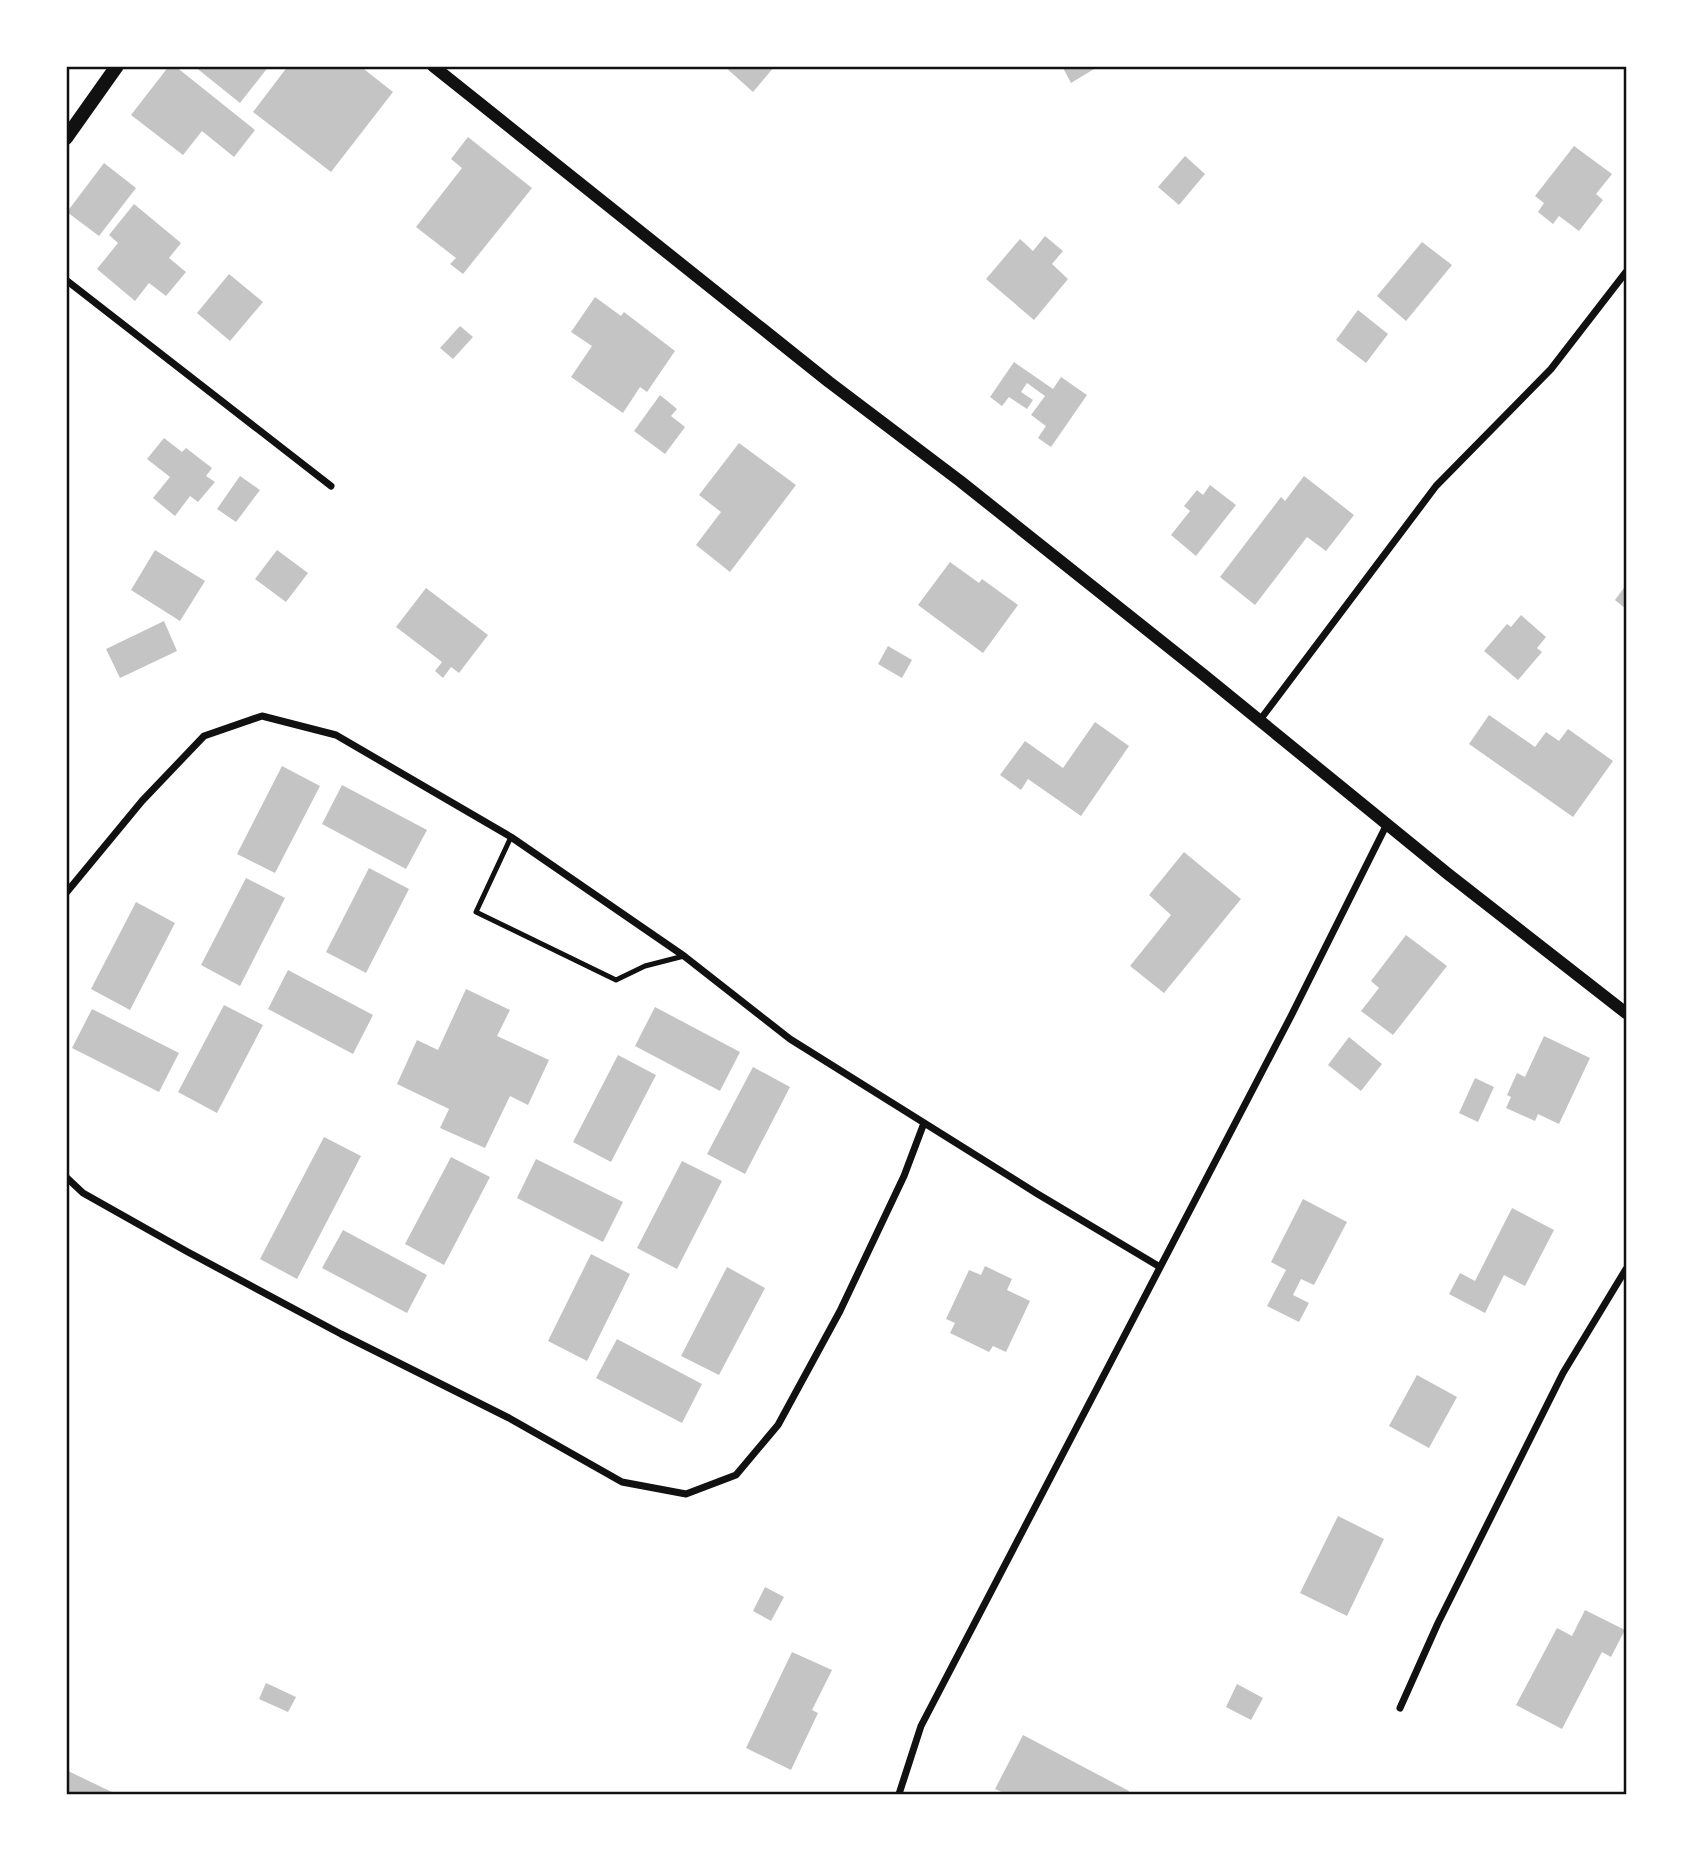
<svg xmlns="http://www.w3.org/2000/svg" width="1693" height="1861" font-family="Lora,serif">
  <rect width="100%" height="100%" fill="#fff"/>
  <!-- building -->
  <path fill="#c4c4c4" d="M169 66H175L255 130 234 157 202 131 183 155 131 115Z
    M194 66H269L240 103Z
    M288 66H360L393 92 331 172 253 112Z
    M724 66H775L753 92Z
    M1062 66H1099L1071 83Z
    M468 137 532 188 463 274 450 264 456 258 416 227 462 168 451 159Z
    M1574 146 1612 174 1596 194 1603 200 1579 231 1559 216 1553 224 1538 212 1544 203 1535 196Z
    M1185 156 1205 174 1179 205 1158 187Z
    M104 163 136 188 99 236 67 212Z
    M134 204 181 243 169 258 186 272 166 296 149 283 135 301 97 269 118 243 109 235Z
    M1045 236 1063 251 1052 264 1068 279 1034 320 986 279 1020 239 1033 251Z
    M1422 242 1452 265 1406 321 1377 296Z
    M229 274 263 302 230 341 197 313Z
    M595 297 621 316 624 312 675 351 647 392 640 387 623 413 571 377 592 346 571 332Z
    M1358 310 1388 334 1366 363 1336 340Z
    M460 326 473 337 453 359 440 348Z
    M1014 362 1053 389 1061 377 1087 395 1051 447 1038 438 1046 426 1031 415 1045 396 1027 383 1021 392 1033 400 1027 409 1009 397 1002 406 990 397Z
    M660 395 677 409 671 416 685 427 665 454 634 431Z
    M164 438 182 452 186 448 212 468 206 476 215 482 198 502 190 496 175 516 153 498 170 477 147 459Z
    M739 443 796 485 730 572 696 545 721 512 699 495Z
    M240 476 260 490 236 522 217 509Z
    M1304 476 1354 515 1326 551 1307 537 1255 605 1220 577 1281 497 1285 501Z
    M1210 485 1236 505 1196 556 1171 535 1190 511 1184 506 1197 490 1203 495Z
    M155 550 205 581 180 621 131 590Z
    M277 550 308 573 286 602 255 579Z
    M950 562 979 583 982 579 1018 605 983 653 918 605Z
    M1626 585V609L1615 600Z
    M426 588 488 635 459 673 451 667 443 678 435 671 442 662 396 627Z
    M1521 615 1546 637 1537 648 1542 652 1518 680 1484 651 1507 624 1511 627Z
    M164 621 177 651 120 678 106 649Z
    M888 646 912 660 902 678 878 664Z
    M1489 715 1535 747 1546 732 1559 741 1568 729 1613 761 1573 817 1469 744Z
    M1095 722 1129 746 1081 816 1028 779 1021 790 1000 775 1025 741 1063 768Z
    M282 766 320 786 275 873 237 854Z
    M342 785 427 830 406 869 322 824Z
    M1184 852 1241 899 1164 993 1130 966 1171 915 1149 895Z
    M369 868 409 889 366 973 326 952Z
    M246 878 285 898 240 986 201 965Z
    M136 902 175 923 130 1010 91 989Z
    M1406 935 1447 966 1393 1035 1361 1011 1379 988 1371 981Z
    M288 970 373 1015 353 1054 268 1009Z
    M466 989 510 1010 497 1036 549 1060 528 1105 510 1096 485 1148 440 1128 449 1109 397 1084 417 1040 438 1050Z
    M224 1005 263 1025 217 1113 178 1092Z
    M655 1007 740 1052 720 1091 635 1046Z
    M92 1009 179 1053 159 1092 72 1048Z
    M1544 1036 1590 1058 1559 1124 1538 1114 1535 1121 1506 1108 1511 1097 1507 1095 1517 1073 1525 1077Z
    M1349 1037 1382 1064 1361 1091 1328 1065Z
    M618 1055 656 1075 611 1162 573 1142Z
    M753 1067 790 1087 745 1174 707 1154Z
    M1475 1078 1494 1087 1478 1122 1459 1113Z
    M324 1137 361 1156 297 1279 260 1259Z
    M451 1157 490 1177 444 1265 405 1244Z
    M536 1159 623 1202 603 1242 517 1198Z
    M682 1161 722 1181 677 1269 637 1248Z
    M1303 1199 1347 1222 1314 1285 1301 1279 1293 1295 1309 1303 1299 1322 1267 1306 1286 1270 1271 1262Z
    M1512 1208 1554 1230 1525 1286 1504 1275 1485 1313 1449 1294 1460 1273 1475 1281Z
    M343 1230 427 1275 407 1313 322 1268Z
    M591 1254 630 1274 587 1361 548 1341Z
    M985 1266 1012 1279 1007 1290 1030 1301 1006 1352 993 1346 989 1352 950 1333 955 1323 946 1319 969 1270 981 1275Z
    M727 1267 765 1288 719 1375 681 1356Z
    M617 1339 702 1384 682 1423 596 1378Z
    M1417 1375 1457 1397 1429 1448 1389 1426Z
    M1338 1516 1384 1539 1347 1616 1300 1593Z
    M765 1587 784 1597 771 1621 753 1611Z
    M1585 1610 1625 1630 1611 1657 1602 1652 1562 1729 1516 1705 1557 1628 1572 1636Z
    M792 1652 832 1670 812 1710 818 1713 791 1770 746 1748Z
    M266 1683 296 1697 288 1712 259 1699Z
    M1237 1684 1263 1698 1251 1720 1226 1707Z
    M1023 1735 1129 1791 1128 1794H1006L995 1789Z
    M66 1770 116 1794H66Z"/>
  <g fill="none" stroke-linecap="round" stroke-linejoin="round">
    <!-- service -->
    <path stroke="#111" stroke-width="5" d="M511 837 476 912 616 980 645 966 684 956"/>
    <!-- minor -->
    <path stroke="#111" stroke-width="7" d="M66 280 331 486
      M1260 720 1436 486 1551 369 1626 272
      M66 893 142 801 204 736 262 716 336 735 511 837 684 956 790 1039 1036 1193 1160 1267
      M66 1177 83 1193 186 1251 341 1334 509 1418 622 1482 686 1494 736 1475 778 1425 840 1311 904 1176 924 1123
      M1400 1708 1438 1623 1563 1373 1626 1269
      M899 1794 921 1726 1290 1018 1387 824"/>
    <!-- tertiary -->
    <path stroke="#111" stroke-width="12" d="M433 66 829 382 960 481 1205 676 1448 874 1626 1013"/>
    <!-- secondary -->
    <path stroke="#111" stroke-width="14" d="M66 138 117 66"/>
  </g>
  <!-- border -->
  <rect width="1693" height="1861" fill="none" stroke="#ffffff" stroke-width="136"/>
  <rect x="68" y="68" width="1557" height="1725" fill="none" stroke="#111" stroke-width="2.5"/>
</svg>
